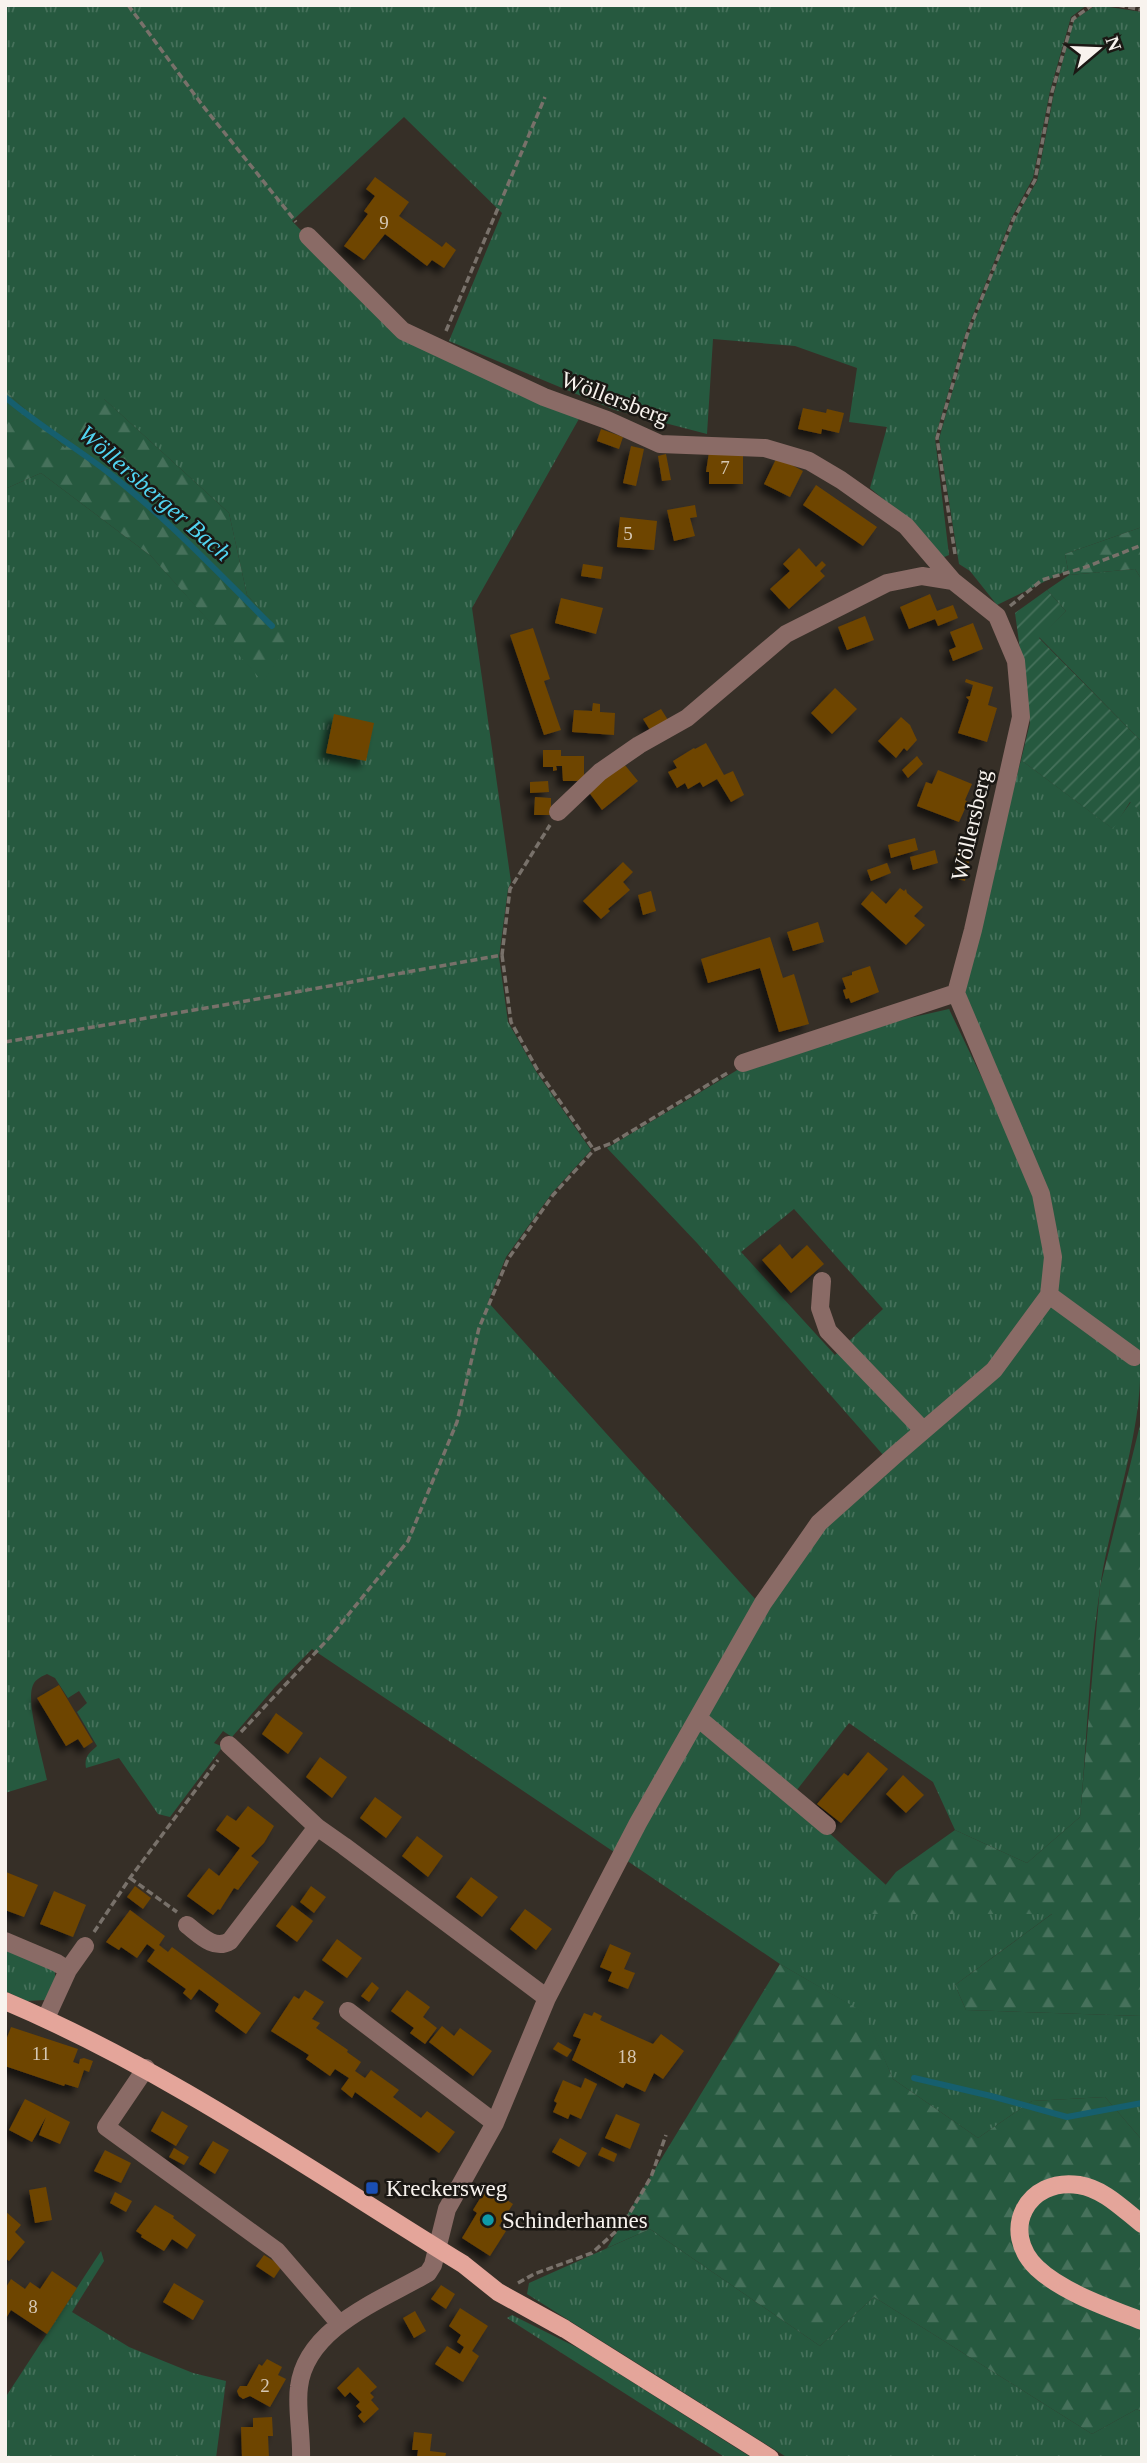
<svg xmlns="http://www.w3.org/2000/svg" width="1147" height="2463" font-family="'Times New Roman',serif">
  <defs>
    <pattern id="grass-tufts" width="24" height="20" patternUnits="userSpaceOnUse" patternTransform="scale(1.75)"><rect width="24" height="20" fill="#26593f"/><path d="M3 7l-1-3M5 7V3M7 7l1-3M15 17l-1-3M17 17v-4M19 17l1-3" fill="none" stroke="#46715b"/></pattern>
    <pattern id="forest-firs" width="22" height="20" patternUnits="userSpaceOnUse" patternTransform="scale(1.75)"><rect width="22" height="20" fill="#26593f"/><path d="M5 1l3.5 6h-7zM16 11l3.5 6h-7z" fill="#46715b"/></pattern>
    <pattern id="garden-furrows" width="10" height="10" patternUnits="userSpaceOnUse" patternTransform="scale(1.75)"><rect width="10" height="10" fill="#26593f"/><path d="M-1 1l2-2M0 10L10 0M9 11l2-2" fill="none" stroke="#46715b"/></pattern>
    <filter id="shadow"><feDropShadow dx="-6" dy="6" stdDeviation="3.5" flood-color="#0009"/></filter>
  </defs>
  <rect width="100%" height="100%" fill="#362f27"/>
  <!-- grass -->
  <path fill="url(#grass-tufts)" d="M5 5H1087L1071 17 1050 91 1033 178 1012 217 965 335 935 438 949 555 942 558 915 526 870 488 887 427 849 422 857 368 795 346 713 339 707 434 615 410 449 341 502 213 404 117 292 221 401 333 580 417 472 608 511 882 508 889 499 957 508 1022 537 1073 591 1150 552 1193 506 1257 488 1302 757 1601 614 1852 312 1649 275 1687 232 1737 223 1731 214 1743 221 1746V1749L170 1817 158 1814 119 1758 86 1768C84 1757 89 1753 97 1746L77 1712 87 1703 79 1691 68 1698 55 1678 47 1674C40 1677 34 1680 32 1688 27 1706 43 1760 47 1780L5 1793V489L41 473 151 556 263 681 290 642 247 595 229 513 104 399 65 448 5 390Z
    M1096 5 1142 12V527L1065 554 1068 570 997 605 970 571 959 564 939 439 968 336 1015 219 1037 181 1054 93 1074 20Z
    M1135 569 1142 580V742L1039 637 1066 611 1047 590 1069 575Z
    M1021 760 1112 828 1131 802 1142 813V1352L1139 1354C1147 1420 1109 1520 1100 1588 1089 1664 1087 1741 1080 1817L1027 1863 955 1830 933 1782 849 1723 793 1795 703 1717 766 1605 821 1526 926 1434 1053 1294 1056 1256 963 1001 976 931Z
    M949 1009 1038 1195 1050 1257 1046 1294 991 1366 923 1426 845 1345 883 1309 794 1209 741 1252 835 1355 841 1349 918 1429 884 1456 697 1243 607 1148 744 1066 843 1033Z
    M699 1722 826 1830 886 1885 863 1914 1053 1913 955 1985 966 2010 1142 2016V2140L1105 2097 1032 2101 978 2138 893 2079 864 2013 780 1964 623 1858Z
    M5 1948 55 1969V1981L46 2000 27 2001 5 1991Z
    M650 2229 820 2346 874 2297 1092 2434 1137 2409 1142 2412V2458H788L527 2294 529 2283Z
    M101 2251 104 2261 72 2312 129 2347 193 2373 226 2381 216 2458H5V2398Z
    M512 2315 580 2349 752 2458H726L507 2318Z"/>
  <!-- forest -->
  <path fill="url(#forest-firs)" d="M5 390 65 448 103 398 229 513 247 595 291 642 263 682 151 556 41 473 5 489Z
    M1142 527V580L1135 569 1069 575 1065 554Z
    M1142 1417V2016L966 2010 955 1985 1052 1914H862L896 1872 955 1830 1027 1863 1080 1817 1100 1587Z
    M780 1964 865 2013 893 2079 978 2138 1032 2101 1105 2097 1142 2140V2412L1137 2409 1092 2434 874 2297 820 2346 650 2229 607 2248Z"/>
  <!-- garden -->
  <path fill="url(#garden-furrows)" d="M1047 590 1066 611 1039 638 1142 742V813L1130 802 1113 829 1021 760 1030 723 1015 613Z"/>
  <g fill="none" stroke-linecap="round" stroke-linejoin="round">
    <!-- stream -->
    <path stroke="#165f6e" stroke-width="6" d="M5 397C38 425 75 447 109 473 168 519 219 574 272 626
      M914 2078 991 2096 1067 2117 1142 2103"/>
  </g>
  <!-- building -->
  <path fill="#6e4506" filter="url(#shadow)" d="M375 177 409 202 399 216 442 247 446 242 456 250 444 268 432 260 427 266 385 234 364 260 344 246 368 214 364 211 375 196 366 189Z
    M803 408 826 413 827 409 844 413 839 433 822 429 821 434 798 429Z
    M601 429 623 437 619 449 597 441Z
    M631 446 644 449 636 486 623 483Z
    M743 451V484H709V472H706L709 452Z
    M666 454 671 480 662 481 658 456Z
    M777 457 803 471 790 497 764 484Z
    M816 485 877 527 863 546 803 505Z
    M695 505 697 517 690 518 695 536 674 541 667 510Z
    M620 517 657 521 654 550 617 547Z
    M799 548 816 567 822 561 826 565 820 571 825 576 789 609 770 589 790 571 783 564Z
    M583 564 603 567 601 579 581 576Z
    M930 594 937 611 953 605 958 618 938 626 935 619 909 629 900 607Z
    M561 598 603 608 596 634 555 623Z
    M865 616 874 640 847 650 838 627Z
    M973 623 983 649 953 661 949 650 956 647 950 632Z
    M533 628 550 679 544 681 561 730 544 735 510 635Z
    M966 679 993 687 988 705 997 708 987 742 958 733 969 700 966 697 970 696 973 685 965 682Z
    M835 688 857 709 832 734 811 713Z
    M593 703 600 704V712L615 713 614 735 572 732 574 710 592 711Z
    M661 709 668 720 650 730 643 719Z
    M334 714 374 723 366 761 326 753Z
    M901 717 910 725 917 740 907 751 904 748 896 758 878 741Z
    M706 743 724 775 733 771 744 795 731 802 717 779 703 787 700 782 688 789 685 783 677 788 668 772 677 768 673 761 694 748 695 749Z
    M543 750H561V756H584V781H563L562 766H556L557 770 553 771V767H543Z
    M917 756 923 764 908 778 902 770Z
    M624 764 638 781 602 810 588 791Z
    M938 770 972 784 965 800 968 802 959 822 917 806 926 782 932 784Z
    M548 781 549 792 530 793V782Z
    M535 797 551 798V815H534Z
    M915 838 918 850 891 858 888 845Z
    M935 850 938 863 913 870 910 857Z
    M956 852 970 856 965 881 954 878 957 864 953 863Z
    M623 862 633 872 623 882 630 890 608 909 610 911 601 919 583 901Z
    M887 863 891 873 871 881 867 870Z
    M900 888 904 891 906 889 907 893 923 907 914 916 925 925 906 945 861 904 872 891 886 904Z
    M651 891 656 911 643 915 638 895Z
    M818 922 824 942 793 951 787 932Z
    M770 937 783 978 794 974 809 1024 779 1032 760 968 708 983 701 959Z
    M870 966 879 992 851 1003 849 998 846 999 843 990 846 989 842 978 852 975V972Z
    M780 1244 792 1259 807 1245 824 1264 791 1293 762 1260Z
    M59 1685 93 1742 84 1748 78 1739 66 1746 37 1698Z
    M276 1713 303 1733 288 1754 262 1734Z
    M868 1752 888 1769 841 1823 817 1804 844 1773 848 1776Z
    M320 1757 347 1777 332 1798 306 1777Z
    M903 1775 924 1795 906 1813 886 1794Z
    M375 1797 402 1817 386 1838 360 1818Z
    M248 1806 274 1826 264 1843 251 1856 259 1862 238 1890 234 1888 220 1910 218 1909 213 1915 187 1896 209 1868 219 1876 240 1848 216 1830 227 1815 236 1821Z
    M417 1836 443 1856 428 1877 402 1856Z
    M6 1872 38 1885 24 1917 5 1910Z
    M471 1877 498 1897 482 1917 456 1897Z
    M135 1886 151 1898 143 1909 127 1897Z
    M311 1886 326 1897 314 1913 300 1902Z
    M54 1891 86 1905 73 1937 40 1924Z
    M292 1905 313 1921 297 1942 276 1926Z
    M525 1909 552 1929 536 1950 510 1929Z
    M130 1910 165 1936 159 1945 168 1952 172 1947 261 2013 246 2034 215 2011 219 2004 199 1989 191 2000 183 1993 186 1989 147 1961 155 1950 147 1944 137 1958 121 1947 119 1950 106 1942Z
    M337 1939 362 1958 347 1978 322 1960Z
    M610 1944 631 1953 624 1969 635 1973 628 1989 608 1981 612 1972 600 1967Z
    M372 1982 379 1988 369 2002 361 1996Z
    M305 1990 324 2002 312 2019 320 2023 316 2028 348 2050 347 2052 361 2062 355 2071 365 2078 371 2070 399 2090 393 2097 421 2118 427 2111 455 2132 439 2153 355 2092 352 2098 341 2089 349 2078 335 2069 330 2076 306 2059 309 2055 271 2031 294 1996 299 1999Z
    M407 1990 430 2007 423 2017 437 2028 425 2044 410 2033 414 2028 391 2011Z
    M594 2012 602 2016 600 2020 653 2044 661 2034 684 2051 663 2079 654 2073 645 2092 626 2083 623 2088 572 2060 581 2039 573 2036 584 2013 592 2016Z
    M442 2026 454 2036 460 2028 492 2051 473 2076 429 2042Z
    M11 2027 78 2049 73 2062 79 2064 80 2059 84 2058 93 2061 89 2072 84 2070 78 2088 65 2084 64 2086 5 2066V2043Z
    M558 2042 572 2050 567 2057 553 2049Z
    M585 2078 597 2084 581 2119 570 2114 568 2119 553 2112 557 2103 554 2101 563 2080 581 2088Z
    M25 2099 70 2122 60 2144 39 2135 46 2117 32 2142 9 2130Z
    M162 2111 188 2126 176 2146 151 2131Z
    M616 2114 640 2124 630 2149 605 2138Z
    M560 2138 587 2153 579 2167 552 2152Z
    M213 2141 229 2150 215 2174 199 2164Z
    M602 2147 617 2154 614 2162 598 2155Z
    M174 2148 189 2157 184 2165 169 2157Z
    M105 2150 131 2163 121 2183 94 2171Z
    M46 2187 52 2220 35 2223 29 2190Z
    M487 2187 513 2204 499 2226 506 2231 490 2256 462 2238 477 2213 473 2210Z
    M115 2192 132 2201 126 2212 110 2203Z
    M155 2205 174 2216 173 2218 196 2235 187 2249 172 2239 164 2251 141 2237 142 2235 136 2231Z
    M5 2211 21 2225 15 2232 25 2242 9 2261 5 2258Z
    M264 2255 282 2266 274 2278 256 2266Z
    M52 2271 77 2288 47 2334 11 2310 5 2320V2289L11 2279 25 2289 30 2282 40 2289Z
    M174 2283 204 2301 193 2320 163 2302Z
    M441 2285 455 2294 446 2309 431 2299Z
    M460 2308 488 2326 472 2351 479 2356 463 2382 435 2364 447 2346 460 2354 464 2347 457 2342 461 2335 449 2326Z
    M415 2311 426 2331 414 2338 403 2318Z
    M267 2359 282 2367 278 2375 286 2379 270 2407 250 2396 243 2399 239 2396 237 2391 240 2386H247L259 2364 262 2366Z
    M358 2367 377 2387 370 2393 374 2397 371 2400 379 2409 364 2423 358 2416 362 2412 356 2406 360 2402 350 2392 345 2397 337 2388Z
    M272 2417 273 2436H268L269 2458H242L241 2427H253V2418Z
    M414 2432 432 2434 430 2451 446 2453 445 2458H417L418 2450H412Z"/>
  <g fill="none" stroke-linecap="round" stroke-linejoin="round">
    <!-- path -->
    <path stroke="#78716a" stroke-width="3.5" stroke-dasharray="7 3.5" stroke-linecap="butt" d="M128 5 203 106 296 222
      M1118 5 1142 10
      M446 331 545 97
      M955 554 937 438 967 335 1014 218 1035 180 1052 92 1073 19 1092 5
      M1010 606 1042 580 1086 567 1142 545
      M502 955 511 1022 537 1069 594 1150
      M5 1042 218 1006 502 955 510 889 550 825
      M241 1732 331 1636 408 1541 457 1422 479 1328 508 1259 553 1195 594 1150 612 1143 729 1072
      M130 1878 177 1912
      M94 1932 130 1878 218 1760
      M518 2283 534 2274 592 2253 622 2226 651 2177 666 2135"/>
    <!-- minor -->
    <path stroke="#8a6b66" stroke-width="18" d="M308 236 403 331 544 397 607 420 660 444 765 448 809 461 841 480 906 526 953 581
      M743 1063 956 993
      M822 1281 820 1308 828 1331 923 1430
      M1049 1295 1134 1357
      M698 1718 827 1826
      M229 1745 317 1827 344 1846 547 1998
      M187 1925C199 1934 214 1951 230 1941L317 1827
      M5 1941 57 1963 68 1970 46 2018
      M68 1970 85 1946
      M348 2011 495 2123
      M146 2068 106 2127 277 2251 339 2323
      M301 2458C302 2436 296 2407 299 2387 306 2327 382 2300 428 2273L433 2265 447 2209 495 2123 547 1998 638 1823 763 1603 819 1523 895 1455 994 1370 1049 1295 1053 1257 1041 1194 956 993 973 930 1021 717 1016 661 997 616 953 581 922 576 887 583 786 634 687 718 639 745 600 772 558 812"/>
    <!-- major -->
    <path stroke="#e4a59a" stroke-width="18" d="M5 2001C168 2070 313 2172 463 2264L498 2292 565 2329 770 2458
      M1142 2224C1123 2209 1104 2189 1079 2185 1027 2177 999 2231 1037 2268 1062 2292 1109 2308 1142 2321"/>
  </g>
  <!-- markers -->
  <rect fill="#1a4fb4" stroke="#1b1814" stroke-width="2.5" x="365" y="2181" width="14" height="14" rx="3.5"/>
  <circle fill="#0f9aa8" stroke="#1b1814" stroke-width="2.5" cx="488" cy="2220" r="7"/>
  <g text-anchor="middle" stroke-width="5" stroke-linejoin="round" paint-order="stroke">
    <!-- number labels -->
    <g font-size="19" fill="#d6c8b4">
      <text x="384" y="229">9</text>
      <text x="725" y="474">7</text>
      <text x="628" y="540">5</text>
      <text x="41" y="2060">11</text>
      <text x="627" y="2063">18</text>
      <text x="33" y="2313">8</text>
      <text x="265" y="2392">2</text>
    </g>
    <!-- street labels -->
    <g font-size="23" fill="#f8f3ee" stroke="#1b1814">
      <text transform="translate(615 398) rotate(21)" y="8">Wöllersberg</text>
      <text transform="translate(971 825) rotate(-77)" y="8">Wöllersberg</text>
    </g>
    <!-- poi labels -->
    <g font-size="23" fill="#f8f3ee" stroke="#1b1814" text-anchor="start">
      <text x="386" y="2196">Kreckersweg</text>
      <text x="502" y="2228">Schinderhannes</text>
    </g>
    <!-- water labels -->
    <g font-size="24" font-style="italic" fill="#51d4f1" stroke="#1b1814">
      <text transform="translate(155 493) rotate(41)" y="8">Wöllersberger Bach</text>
    </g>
  </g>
  <!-- border -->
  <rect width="1147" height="2463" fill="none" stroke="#f8f3ee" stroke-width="14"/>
  <!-- north arrow -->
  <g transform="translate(1098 49) rotate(71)" stroke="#1b1814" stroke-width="5" paint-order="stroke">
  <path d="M0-5L12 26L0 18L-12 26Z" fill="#f8f3ee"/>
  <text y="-10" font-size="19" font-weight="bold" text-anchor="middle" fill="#f8f3ee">N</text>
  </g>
</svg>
